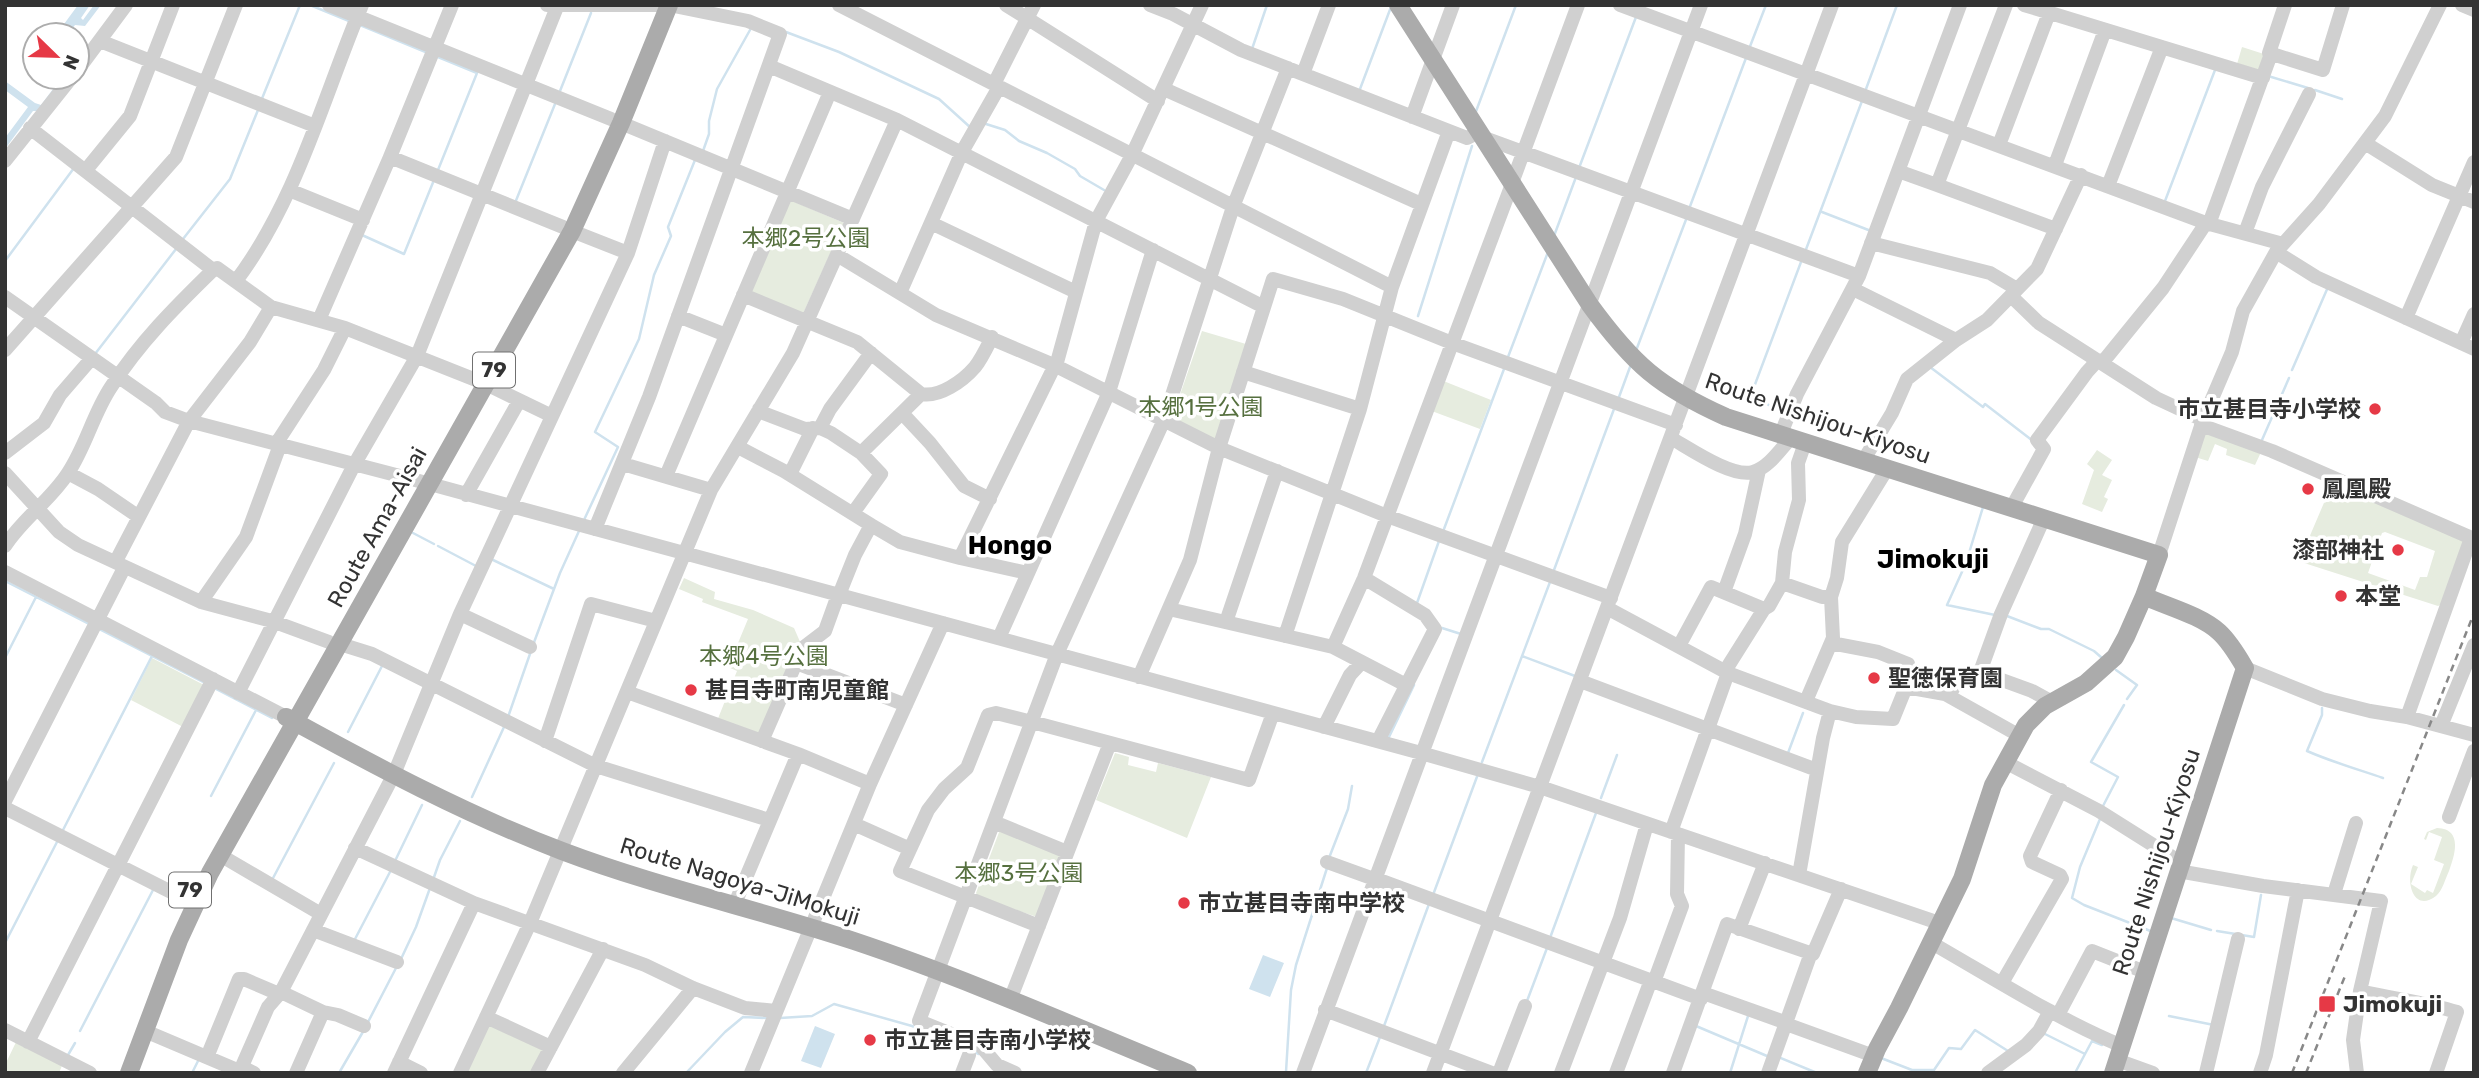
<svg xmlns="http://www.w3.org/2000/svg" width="2479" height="1078" font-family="Rubik,'Noto Sans JP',sans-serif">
  <rect width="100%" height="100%" fill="#fff"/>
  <!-- green -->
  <path fill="#e6ecdf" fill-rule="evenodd" d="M2242 47 2267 55 2262 72 2237 64Z
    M790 200 844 223 802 316 750 294Z
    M1202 331 1246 344 1217 438 1212 440 1174 420 1173 415Z
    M1441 380 1491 400 1480 429 1429 410Z
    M2203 431 2262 450 2255 465 2226 455 2227 449 2215 444 2208 461 2195 457Z
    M2097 450 2112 460 2102 475 2112 480 2104 497 2108 499 2102 512 2082 504 2094 470 2087 464Z
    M2332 484 2462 538 2464 544 2444 603 2438 606 2301 562 2300 559ZM2385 532 2435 551 2427 577H2420L2415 590 2368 573 2382 533Z
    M684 578 715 592 714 599 753 610 794 628 801 644 761 734 717 721 737 671 728 667 748 619 702 602 703 599 679 589Z
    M152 658 204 685 183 727 131 700Z
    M1115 753 1129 757 1128 765 1156 772 1158 763 1211 777 1187 838 1096 800Z
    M1001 827 1062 853 1037 917 978 897 976 893Z
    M2437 828C2463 829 2455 854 2449 871 2445 879 2443 890 2436 896 2414 913 2405 883 2413 865L2418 867 2411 884 2425 893 2427 890 2433 893 2444 864 2434 860 2442 837 2429 832 2426 840 2424 839 2427 832Z
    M490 1022 545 1048 533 1073H466Z
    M17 1040 63 1063 59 1073H5V1065Z"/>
  <!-- water -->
  <path fill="#cfe2ee" d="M78 5H90L81 18 83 20 94 5H101L85 26 75 25 68 35H56Z
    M62 77H68L43 111H33L5 149V138L28 107 5 90V81L35 103 41 105Z
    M1263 955 1284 963 1270 997 1249 989Z
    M815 1026 835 1034 821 1068 801 1061Z"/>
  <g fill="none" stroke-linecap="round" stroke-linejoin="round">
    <!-- stream -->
    <path stroke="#cfe2ee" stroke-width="2.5" d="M310 5 349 21
      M360 25 428 53
      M786 32 839 52 939 99 971 128
      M1252 49 1267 5
      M1749 49 1766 5
      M438 57 477 73
      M2268 76 2308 88
      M1360 89 1391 7
      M1866 89 1897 5
      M2315 90 2342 99
      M560 91 591 13
      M261 101 300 5
      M1475 114 1516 5
      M986 124 1005 130 1019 141 1047 153 1075 169 1080 176 1104 190
      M703 151 709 134V121L717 89 750 30
      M1579 168 1636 17
      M438 170 477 73
      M2165 201 2215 70
      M515 203 555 104
      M1689 209 1746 58
      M1822 212 1871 231
      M362 235 404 254 434 180
      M1554 236 1576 177
      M183 239 230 179 258 110
      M1805 252 1862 101
      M5 261 74 168
      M1418 316 1472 146
      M1637 348 1687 217
      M95 354 176 249
      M1508 357 1548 252
      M1930 367 1983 407 1985 404 2033 441
      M2292 370 2328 287
      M1619 397 1630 367
      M1783 413 1751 395 1801 262
      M2262 440 2289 378
      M1983 507 1966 563 1947 605 1995 615
      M584 520 618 447 595 432 639 339 654 275 671 236 668 227 695 160 693 159
      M1444 529 1504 369
      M413 533 434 544
      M438 546 476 566
      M491 559 554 589
      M1554 570 1614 409
      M5 581 89 624
      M1417 603 1439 541
      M2007 616 2041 629H2049L2094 651 2102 658
      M1442 628 1461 634
      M99 629 205 683
      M533 645 560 573 579 531
      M1522 656 1575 676
      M5 658 36 597
      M2116 670 2137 685 2127 699
      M216 689 272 718
      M2322 708V715L2307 751C2332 762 2357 769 2383 778
      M508 717 531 651
      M348 732 382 666
      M1389 737 1414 685
      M1788 753 1803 713
      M1482 762 1550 582
      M211 796 256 710
      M472 797 504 727
      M1601 798 1617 755
      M2103 806 2118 777 2091 762 2124 705
      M2100 819 2080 867 2072 898 2084 905 2153 932
      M62 832 152 656
      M1329 858 1348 809 1352 786
      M395 861 422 805
      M272 880 334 763
      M433 880 440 860 460 821
      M1433 895 1478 774
      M2171 918 2211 930
      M2217 931 2254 937 2261 895
      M1550 938 1596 813
      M354 941 391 870
      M5 943 58 840
      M401 959 416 927 430 888
      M1527 1001 1547 948
      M2169 1016 2214 1025
      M780 1018 812 1016 834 1004 912 1026 979 1054
      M367 1024 396 968
      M1384 1026 1429 904
      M1696 1026 1767 1056
      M80 1031 153 890
      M2045 1034 2085 1054 2092 1041 2102 1045
      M68 1055 75 1043
      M1778 1057 1817 1073
      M1881 1058 1912 1070H1934L1949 1048 1961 1049 1975 1030 2008 1051
      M1286 1072 1291 990 1296 965 1327 868
      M192 1073 199 1059
      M339 1073 364 1030
      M686 1073 725 1032 743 1017 767 1018
      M1284 1073H1293
      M1366 1073 1380 1037
      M1730 1073 1748 1016
      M2075 1073 2085 1054"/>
    <!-- minor -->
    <path stroke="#d0d0d0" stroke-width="14" d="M329 5 611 119
      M547 5H658
      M839 5 1392 287
      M1006 5 1158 101
      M1150 5 1173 14 1241 50 1449 131 1467 138 1479 132
      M1620 5 2206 223 2283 244
      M2006 5 1937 185 2056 229
      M2024 5 2263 78
      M2285 5 2269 53 2323 70 2343 5
      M2462 5 2474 10
      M100 41 315 126
      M769 66 897 120 1264 307
      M77 71 126 5
      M1303 74 1329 5
      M994 84 1034 5
      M1164 89 1421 204
      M1412 117 1453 5
      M621 123 853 219
      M30 128 213 270 217 268 271 307 345 328 476 380
      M1482 137 1859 276
      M2365 143 2432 185 2474 202
      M1999 145 2049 13
      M390 157 563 227
      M5 161 72 77
      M2055 165 2105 30
      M86 170 130 116 173 5
      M1898 171 1937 185
      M1512 183 1578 5
      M2108 186 2162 47
      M289 190 363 220
      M931 223 1076 292
      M2209 224 2271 54
      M572 231 628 253
      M2245 233 2262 187 2309 94
      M1871 243 1990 273 2017 289
      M2276 252 2316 277 2474 349
      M837 255 936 315 1056 366 1219 448 1387 516 1611 598
      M236 281C297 200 323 98 362 5
      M1853 289 1956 340
      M900 293 962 152 999 87
      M743 295 857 342 921 394C939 398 963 381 975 367 982 358 987 347 992 337
      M2011 296 2039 323 2156 398 2203 420
      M5 297 156 403 165 412 189 421 419 481 1421 753 1540 787 1939 923
      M678 316 726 335
      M2406 318 2474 162
      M319 320 390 157 452 5
      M2461 343 2474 314
      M5 350 176 157 236 5
      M2102 363 2163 288 2206 223
      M1056 366 1096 221 1132 155 1202 5
      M1243 372 1360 409
      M486 384 552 416
      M759 409 763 413 805 429 820 428 831 433 861 453 881 474 853 513
      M902 413 930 443 964 486 990 499
      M2201 425 2272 451 2474 539
      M820 428 830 409 871 353
      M1780 436 1797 394 1859 276 1960 5
      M1671 438C1689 448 1732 478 1753 472 1768 468 1780 450 1790 439
      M276 444 324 370 345 328
      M738 447 784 471 871 525 855 555 839 595
      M5 453 44 423 60 395 92 358
      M861 453 921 394
      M1863 461 1892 413 1907 379 1956 340 1987 320 2037 269 2081 175
      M623 464 711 490
      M5 473 59 532 78 545 201 602 272 621 329 642
      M68 473 98 489 139 517
      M790 474 813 428
      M666 476 830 92
      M466 495 519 401
      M2012 507 2044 449 2037 440 2087 372 2098 360
      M871 525 900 542 960 558
      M595 529 649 397 780 34 748 21 669 5
      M5 546C23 518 50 501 68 473 86 446 93 414 111 387 139 343 176 306 213 270
      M2159 555 2203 420 2232 352 2243 311 2276 252 2319 204 2385 116 2440 5
      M116 561 189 421 250 342 271 307
      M5 572 286 717
      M1028 573 960 558 1055 365
      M1364 578 1425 615 1435 629 1378 741
      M1782 583 1822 597H1831
      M1724 592 1745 534 1759 470
      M201 602 246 537 280 445
      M1607 608 1728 673 1830 711 1856 717 1893 719 1906 687 1945 694 2020 736
      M1169 609 1333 647 1406 685
      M460 614 530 647
      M1226 622 1277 471
      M1285 636 1360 409 1392 287 1449 131
      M999 638 1109 392 1153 250
      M1831 643 1878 652 1908 664 1906 687
      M340 644 372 654 596 766 769 820
      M1679 646 1711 587 1764 609
      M1333 647 1364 578 1512 184
      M796 663 804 647 825 631 838 595
      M2245 668 2322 699 2370 711 2407 717 2474 735
      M1725 671 1764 609 1769 606 1782 583 1785 552 1799 500 1798 463 1805 443
      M1980 672 2032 691 2052 702
      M1139 677 1190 560 1219 448 1273 279 1343 299 1452 343 1676 425
      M1580 681 1817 770
      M627 692 798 754 870 784
      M238 693 354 465 417 356 557 7
      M1950 696 1958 676 1980 672 2001 614 2044 518
      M1806 701 1833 638 1831 597 1837 578 1842 542 1887 469
      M2407 717 2471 538
      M2441 726 2474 645
      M1324 727 1350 675 1362 662
      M545 741 591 604 656 621
      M762 741 796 663 906 705
      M2005 762 2099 811 2180 862
      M5 801 124 568
      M5 808 185 899
      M2449 817 2474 751
      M994 822 1067 852
      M854 824 910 849
      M1671 832 1728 673
      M355 848 474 903 645 965 693 988 745 1008 776 1011
      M220 855 321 914
      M1327 862 1374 879
      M2178 871 2263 886 2381 901 2360 991 2353 1040 2357 1073
      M1799 875 1823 738 1830 711
      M1374 878 1701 999
      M2334 894 2356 823
      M734 906 798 754
      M1039 926 900 871 928 810 944 789 967 768 988 715 996 713 1032 722 1249 780 1273 713
      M1739 929 1765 863
      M313 930 397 962
      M1930 942C1993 978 2055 1018 2122 1046
      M1654 982 1682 906 1677 894 1678 834
      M2002 983 2062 879 2060 875 2032 862 2030 856 2061 790
      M2360 991C2393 999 2426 1002 2457 1012L2436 1073
      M281 992 323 1012 338 1015 364 1026
      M1703 993 1787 1023
      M1010 1000 1110 743
      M1325 1010 1492 1073
      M2058 1015 2092 951 2145 972
      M486 1017 551 1047
      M1786 1024 1874 1056
      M5 1030 90 1073
      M145 1031 237 1070 246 1069 254 1073
      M28 1042 213 679
      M207 1057 239 979H244L279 994
      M2117 1060 2153 1073
      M399 1062 421 1073
      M239 1073 268 1007 281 992 394 774 460 614 628 253 665 141
      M296 1073 323 1012
      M394 1073 474 903
      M460 1073 530 923 711 490 793 353 897 120
      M537 1073 603 949
      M623 1073 693 988
      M751 1073 870 784 943 623
      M962 1073 969 1055
      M1015 1073 997 1065 981 1046 919 1021 1057 654 1164 420 1233 207 1288 68
      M1303 1073 1701 5
      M1433 1073 1832 5
      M1499 1073 1525 1006
      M1561 1073 1620 918 1647 824
      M1616 1073 1651 980
      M1673 1073 1727 924 1813 954 1841 889
      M1768 1073 1811 953
      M1988 1073 2026 1045 2039 1031 2050 1011
      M2206 1073 2238 939
      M2260 1073 2266 1055 2298 890"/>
    <!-- major -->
    <path stroke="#ababab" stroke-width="18" d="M1398 5 1590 305C1633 364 1659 387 1726 417L2159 555 2144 596C2168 607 2200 615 2219 632 2230 642 2238 656 2245 668L2113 1073
      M286 717C375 766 467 815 562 851 657 887 757 909 854 941 968 979 1078 1028 1188 1073
      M129 1073 179 940 210 873 572 231 621 123 669 5
      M1867 1073 1877 1049 1899 1008 1962 879 1993 785 2026 725 2045 706 2086 683 2115 657 2126 637 2144 596"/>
    <!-- rail -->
    <path stroke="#888" stroke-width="2.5" stroke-dasharray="7 5" stroke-linecap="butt" d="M2292 1073 2474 613
      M2306 1073 2345 976"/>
  </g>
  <!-- markers -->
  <g fill="#e63946" stroke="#fff" stroke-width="2.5">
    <circle cx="2375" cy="409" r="7"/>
    <circle cx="2308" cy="489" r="7"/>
    <circle cx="2398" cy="550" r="7"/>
    <circle cx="2341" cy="596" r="7"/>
    <circle cx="1874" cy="678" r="7"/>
    <circle cx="691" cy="690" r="7"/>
    <circle cx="1184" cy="903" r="7"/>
    <rect x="2318" y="995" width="18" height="18" rx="3.5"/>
    <circle cx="870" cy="1040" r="7"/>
  </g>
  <g text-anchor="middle" stroke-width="7" stroke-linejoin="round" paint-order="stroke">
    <!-- shield labels -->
    <g fill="#fff" stroke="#707070" stroke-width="2">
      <rect x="473" y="352.5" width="42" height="35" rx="5"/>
      <rect x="169" y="872.5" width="42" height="35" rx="5"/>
    </g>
    <g font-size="21" font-weight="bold" fill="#333">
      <text x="494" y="377">79</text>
      <text x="190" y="897">79</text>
    </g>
    <!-- park labels -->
    <g font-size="23" fill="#56703f" stroke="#fff">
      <text x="806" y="246">本郷2号公園</text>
      <text x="1201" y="415">本郷1号公園</text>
      <text x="764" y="664">本郷4号公園</text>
      <text x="1019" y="881">本郷3号公園</text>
    </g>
    <!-- poi labels -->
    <g font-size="23" font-weight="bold" fill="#333" stroke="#fff" text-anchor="start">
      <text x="2361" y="417" text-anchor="end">市立甚目寺小学校</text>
      <text x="2322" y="497">鳳凰殿</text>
      <text x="2384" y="558" text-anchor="end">漆部神社</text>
      <text x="2355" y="604">本堂</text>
      <text x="1888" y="686">聖徳保育園</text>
      <text x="705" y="698">甚目寺町南児童館</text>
      <text x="1198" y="911">市立甚目寺南中学校</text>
      <text x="2343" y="1012">Jimokuji</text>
      <text x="884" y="1048">市立甚目寺南小学校</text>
    </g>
    <!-- street labels -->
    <g font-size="23" fill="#333" stroke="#fff">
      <text transform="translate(1818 418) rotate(19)" y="8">Route Nishijou-Kiyosu</text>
      <text transform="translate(377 527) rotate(-61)" y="8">Route Ama-Aisai</text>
      <text transform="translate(2156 862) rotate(-72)" y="8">Route Nishijou-Kiyosu</text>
      <text transform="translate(740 881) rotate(17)" y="8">Route Nagoya-JiMokuji</text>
    </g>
    <!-- quarter labels -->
    <g font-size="26" font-weight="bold" fill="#000" stroke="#fff">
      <text x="1010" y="554">Hongo</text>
      <text x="1933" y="568">Jimokuji</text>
    </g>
  </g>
  <!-- border -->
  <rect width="2479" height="1078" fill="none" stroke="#333333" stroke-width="14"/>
  <!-- north arrow -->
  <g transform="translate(56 56) rotate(113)"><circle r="33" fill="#ffffff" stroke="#adadad" stroke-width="2"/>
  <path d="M0-5L12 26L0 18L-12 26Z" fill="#e63946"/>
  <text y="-10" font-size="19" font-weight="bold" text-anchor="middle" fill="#333333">N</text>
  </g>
</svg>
